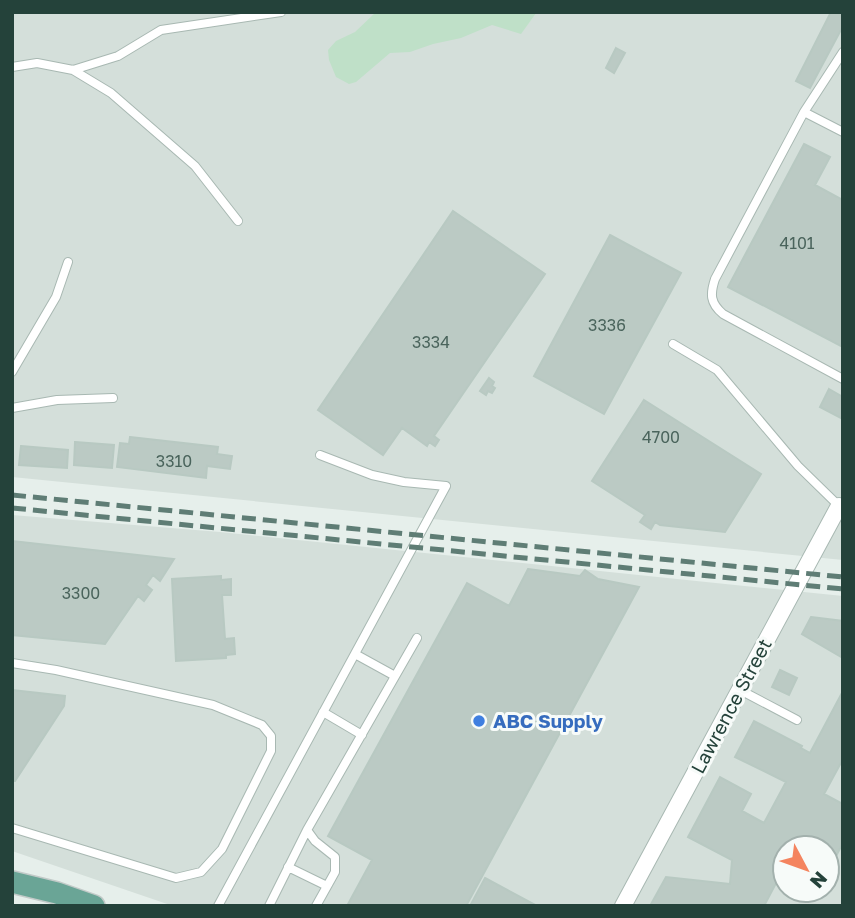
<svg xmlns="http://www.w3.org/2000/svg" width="855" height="918" font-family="'Golos Text',sans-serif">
  <rect width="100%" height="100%" fill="#e6efeb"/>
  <!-- built -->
  <path fill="#d4dfda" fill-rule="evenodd" d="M12 12H453L521 33 537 12H843V560L12 477Z
    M12 515 220 532 843 596V906H173L12 851ZM785 848H827V890H785Z"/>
  <!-- green -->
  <path fill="#bfe0c8" d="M376 12H537L521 34 492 25 461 38 433 44 410 52 390 53 356 82 349 84 336 77 329 60 328 50 336 41 355 32Z"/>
  <!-- building -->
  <path fill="#bbcac4" stroke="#b8c9c2" stroke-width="2" d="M831 12 843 15V26L810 88 796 81Z
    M616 48 625 53 614 73 606 68Z
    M804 144 830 157 815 185 843 200V347L728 287Z
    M453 211 545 274 434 436 439 440 435 446 429 442 427 446 402 428 383 455 318 410Z
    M610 235 681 273 604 414 534 376Z
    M489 378 494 382 492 386 495 388 492 393 488 391 486 395 480 391Z
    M829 389 843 397V419L820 407Z
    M644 400 761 474 725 532 660 525 655 522 651 529 640 522 645 515 592 481Z
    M130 437 218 447 217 454 232 456 230 469 207 466 206 478 117 467 120 443 129 444Z
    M75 442 114 445 112 468 74 465Z
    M21 446 68 450 67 468 19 465Z
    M12 541 174 559 160 581 153 575 146 585 152 590 144 601 138 596 105 644 12 635Z
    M528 569 580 576 585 570 598 579 639 587 466 906H347L372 860 328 836 467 583 509 606Z
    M221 576V580L231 579V595H222L225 639 234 638 235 654 226 655V658L176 661 172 579Z
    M811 617 843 621V658L802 634Z
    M780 670 797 678 789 695 772 687Z
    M12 690 65 696 64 706 15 781H12Z
    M843 691V759L824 794 843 804V843L829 869 827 848H785V866L764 906H650L666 877 730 884 732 860 688 837 720 777 751 794 742 811 764 823 786 782 735 757 754 721 802 746 801 748 810 753Z
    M485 878 537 906H470Z"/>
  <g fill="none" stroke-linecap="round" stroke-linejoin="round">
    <defs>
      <path id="lane" d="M843 52 804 112 715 279C710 294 710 303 723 314L843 379
        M12 67 37 63 73 70 118 56 161 30 281 12
        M73 70 111 93 195 166 238 221
        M804 112 843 132
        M673 344 717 370 798 466 839 506
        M12 372 56 297 68 262
        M12 408 57 400 113 398
        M355 654 395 676
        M12 663 56 670 213 705 262 725 271 736V751L222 849 201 872 176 878 12 828
        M740 690 797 720
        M323 712 362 735
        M288 867 327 886
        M218 906 446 486 404 482 372 475 320 455
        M269 906 307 830
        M316 906 335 872V857L315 841 307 830 417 638"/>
      <path id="street" d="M623 906 839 506"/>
      <path id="primary" d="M12 882 57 893 94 906"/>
    </defs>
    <!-- lane casing -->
    <use href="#lane" stroke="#a8b8b2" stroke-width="10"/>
    <!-- street casing -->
    <use href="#street" stroke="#a8b8b2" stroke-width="18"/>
    <!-- primary casing -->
    <use href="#primary" stroke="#c2cac8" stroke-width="24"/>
    <!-- lane -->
    <use href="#lane" stroke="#fff" stroke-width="8"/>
    <!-- street -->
    <use href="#street" stroke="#fff" stroke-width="16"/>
    <!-- primary -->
    <use href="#primary" stroke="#6aa596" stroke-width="21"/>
    <!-- rail -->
    <path stroke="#5f7d75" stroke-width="5" stroke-dasharray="14 7" stroke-linecap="butt" d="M12 495 843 577
      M12 508 843 589"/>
  </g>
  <!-- markers -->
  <circle fill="#3f7fe0" stroke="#f7fbf9" stroke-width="2.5" cx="479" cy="721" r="7"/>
  <g text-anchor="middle" stroke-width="6" stroke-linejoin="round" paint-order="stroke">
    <!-- number labels -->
    <g font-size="16" fill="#4a645c">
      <text x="797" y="249">4101</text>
      <text x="607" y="331">3336</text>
      <text x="431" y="348">3334</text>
      <text x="661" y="443">4700</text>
      <text x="174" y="467">3310</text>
      <text x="81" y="599">3300</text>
    </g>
    <!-- street labels -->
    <g font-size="19" fill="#24423a" stroke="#f7fbf9">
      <text transform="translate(731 706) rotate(-62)" y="7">Lawrence Street</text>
    </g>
    <!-- shop labels -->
    <g font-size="19" font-weight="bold" fill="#366cbe" stroke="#f7fbf9" text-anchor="start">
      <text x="493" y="728">ABC Supply</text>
    </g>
  </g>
  <!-- border -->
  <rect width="855" height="918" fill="none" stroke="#24423a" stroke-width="28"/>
  <!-- north arrow -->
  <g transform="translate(806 869) rotate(131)"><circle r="33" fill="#f7fbf9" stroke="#a3b1ad" stroke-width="2"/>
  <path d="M0-5L12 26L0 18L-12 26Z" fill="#f4845f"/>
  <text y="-10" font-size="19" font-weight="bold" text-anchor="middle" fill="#24423a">N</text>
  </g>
</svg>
